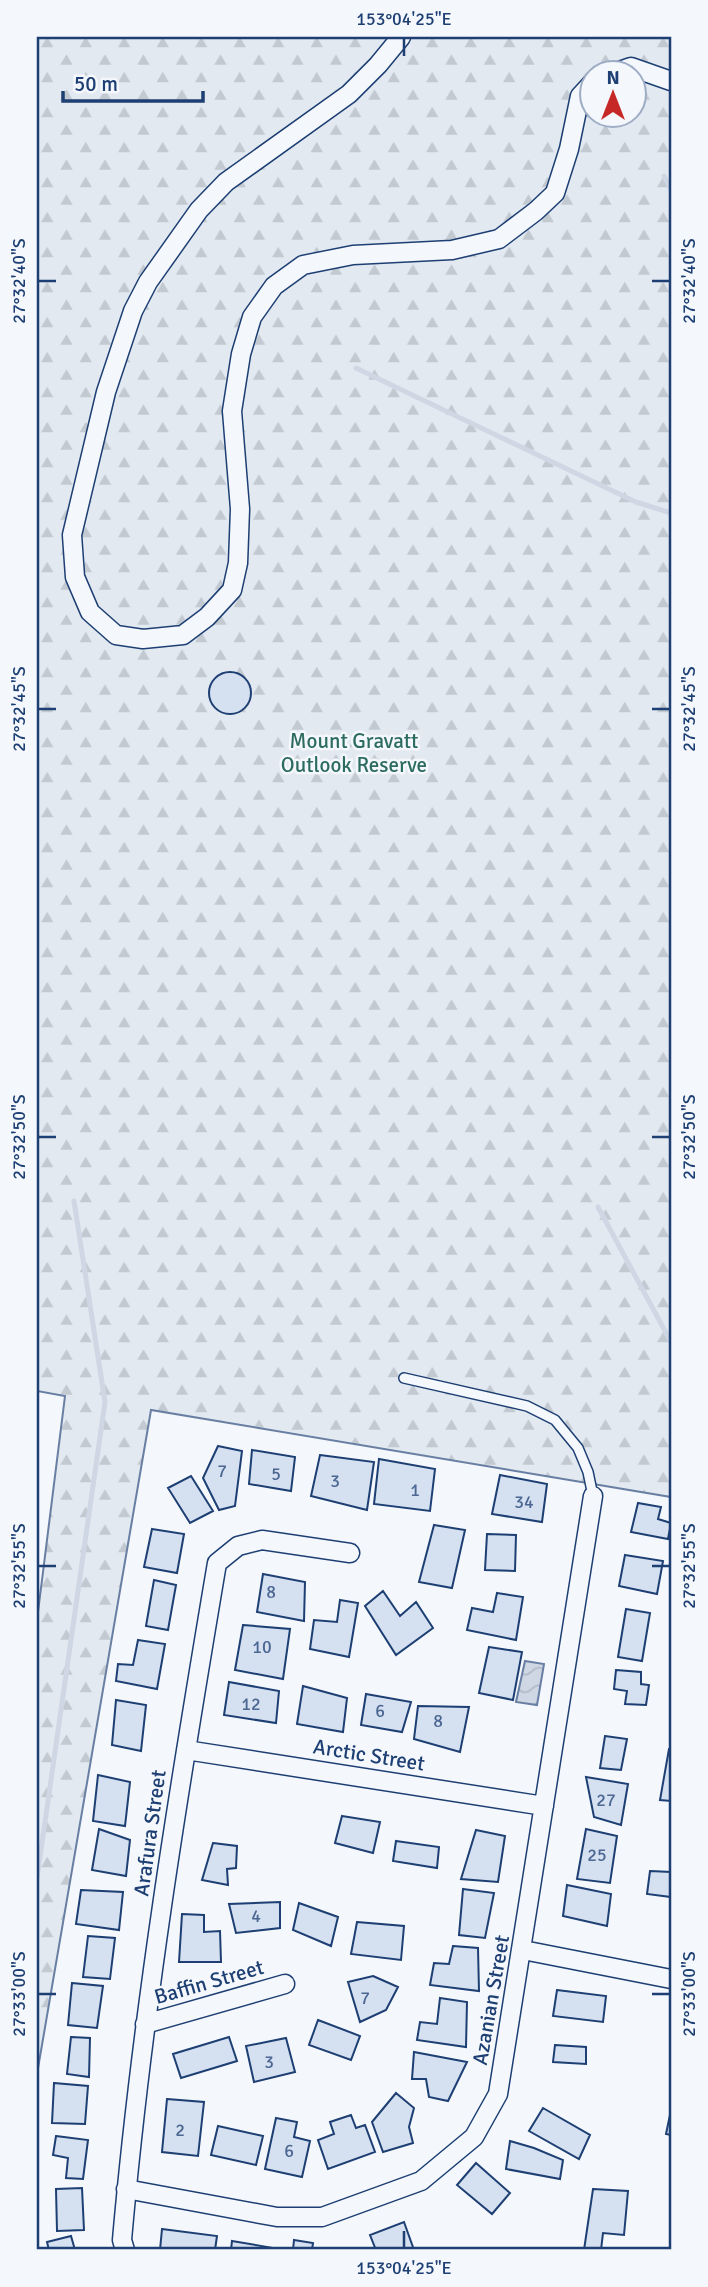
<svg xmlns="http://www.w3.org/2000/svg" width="708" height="2287" font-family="Signika,sans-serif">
  <defs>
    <pattern id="forest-firs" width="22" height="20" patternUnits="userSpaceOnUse" patternTransform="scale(1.75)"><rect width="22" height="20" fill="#e3e9f0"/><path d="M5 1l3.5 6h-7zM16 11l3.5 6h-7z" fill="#c2c9d1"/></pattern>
    <pattern id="water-waves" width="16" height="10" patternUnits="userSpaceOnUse" patternTransform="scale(1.75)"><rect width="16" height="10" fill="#cfd7e4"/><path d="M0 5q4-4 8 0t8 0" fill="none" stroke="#b1bac7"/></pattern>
  </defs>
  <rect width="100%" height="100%" fill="#f4f7fb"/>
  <!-- forest -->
  <path fill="url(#forest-firs)" stroke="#687fa3" stroke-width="2" fill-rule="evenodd" d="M37 37H671V1497L151 1410 37 2074V1620L65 1396 37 1391ZM592 74H634V116H592Z"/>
  <!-- water -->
  <path fill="url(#water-waves)" stroke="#687fa3" stroke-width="2" d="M525 1661 544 1664 537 1705 516 1702Z"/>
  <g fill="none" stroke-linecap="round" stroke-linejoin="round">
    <!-- stream -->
    <path stroke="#cfd7e4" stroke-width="5" d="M664 176 671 190
      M356 368 636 502 671 513
      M598 1207 671 1342
      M37 1878 105 1402 74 1201"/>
  </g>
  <!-- building -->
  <path fill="#d5e0f0" stroke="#1d3f73" stroke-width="2" d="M209 693a21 21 0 1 1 42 0a21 21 0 1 1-42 0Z
    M218 1446 242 1451 235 1506 219 1510 203 1478Z
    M252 1450 295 1457 291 1491 249 1484Z
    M320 1455 374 1462 367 1510 311 1496Z
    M379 1459 435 1469 430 1511 374 1504Z
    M500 1475 547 1484 542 1522 492 1514Z
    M191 1476 213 1511 190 1523 168 1488Z
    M638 1503 661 1507 658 1519 671 1523 668 1539 631 1532Z
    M434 1525 465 1530 452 1588 419 1582Z
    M152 1529 184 1534 177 1573 144 1567Z
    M487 1534 516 1535 515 1571 485 1570Z
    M625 1555 663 1561 657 1594 619 1586Z
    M263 1574 305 1582 304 1621 257 1612Z
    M154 1580 176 1585 168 1630 146 1626Z
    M383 1591 400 1616 416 1602 433 1628 396 1655 365 1606Z
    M497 1593 523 1597 516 1640 467 1630 472 1608 493 1612Z
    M340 1600 358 1603 349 1657 310 1649 314 1620 337 1622Z
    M626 1609 650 1613 642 1661 618 1657Z
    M243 1625 290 1629 283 1679 235 1670Z
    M138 1640 165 1644 157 1689 116 1681 118 1664 133 1665Z
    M489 1647 522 1652 513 1700 479 1693Z
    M616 1670 641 1672V1684L649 1685 646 1705 625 1704 627 1691 614 1689Z
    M229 1682 279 1691 276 1723 224 1715Z
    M303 1686 347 1698 343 1732 297 1724Z
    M366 1694 411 1702 402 1732 361 1725Z
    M116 1700 146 1705 141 1751 112 1745Z
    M418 1706 469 1707 460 1752 414 1739Z
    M605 1736 627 1739 621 1770 600 1768Z
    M669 1749H671V1801L660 1800Z
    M98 1775 130 1782 125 1826 93 1821Z
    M586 1777 628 1784 621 1825 594 1817Z
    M342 1816 380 1822 373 1853 335 1843Z
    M99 1829 130 1840 126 1876 92 1870Z
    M586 1829 617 1836 610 1883 577 1879Z
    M476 1830 505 1836 498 1882 461 1879Z
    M396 1841 439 1847 437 1868 393 1861Z
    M213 1843 237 1846 236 1868 227 1869 228 1885 202 1880Z
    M650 1871 671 1872V1897L647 1894Z
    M567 1885 611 1894 607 1926 563 1916Z
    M463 1889 494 1893 485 1938 459 1935Z
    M81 1890 123 1892 119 1930 76 1924Z
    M280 1902V1928L236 1933 229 1904Z
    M299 1903 338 1917 331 1946 293 1930Z
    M182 1914 204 1915V1932L220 1931 221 1962H179Z
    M357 1922 404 1926 401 1960 351 1954Z
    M88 1936 115 1938 110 1979 83 1977Z
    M453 1946 478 1948 479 1991 430 1985 434 1963 449 1964Z
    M373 1976 398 1987 386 2010 360 2022 348 1982Z
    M72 1983 103 1986 97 2028 68 2025Z
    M557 1990 606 1996 603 2022 553 2016Z
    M440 1998 467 2002 466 2047 417 2040 420 2022 437 2024Z
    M318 2020 360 2036 351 2060 309 2045Z
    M71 2037 90 2038 89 2077 67 2074Z
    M229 2037 237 2061 181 2078 173 2054Z
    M286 2038 295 2072 254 2082 246 2046Z
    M555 2045 586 2047V2064L553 2062Z
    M414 2052 467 2062 448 2101 429 2097 426 2079H412Z
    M54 2083 88 2086 85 2124 52 2123Z
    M396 2093 414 2108 409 2127 413 2143 383 2152 372 2122Z
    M167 2099 204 2102 198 2156 162 2152Z
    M543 2108 590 2135 579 2159 529 2131Z
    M671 2110V2135L666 2134Z
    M351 2115 356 2128 365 2125 375 2152 328 2169 318 2140 334 2134 330 2122Z
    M276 2118 297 2122 294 2137 310 2141 302 2177 265 2169Z
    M218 2126 263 2136 256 2165 211 2155Z
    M56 2136 88 2140 83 2179 66 2178 68 2158 53 2155Z
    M510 2141 534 2148 563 2160 560 2179 506 2169Z
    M476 2163 510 2193 492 2214 457 2185Z
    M82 2188 84 2230 57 2231 56 2189Z
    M593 2189 628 2191 624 2235 603 2233 601 2250H584Z
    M404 2222 414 2250H376L370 2235Z
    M162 2229 217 2236 215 2250H160Z
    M71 2236 75 2250H49L47 2242Z
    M294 2240 313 2243 312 2250H293Z
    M232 2241 279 2249V2250H231Z"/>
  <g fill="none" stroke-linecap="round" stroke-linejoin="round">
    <defs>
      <path id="lane" d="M404 1378 527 1406 555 1420 578 1448 588 1472 593 1496"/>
      <path id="street" d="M401 37 378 65 349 94 226 182 199 210 148 282 133 311 106 392 72 535 75 577 90 612 116 635 143 639 183 635 207 617 232 590 238 563 240 509 232 411 241 354 252 317 274 286 303 265 353 255 452 250 499 239 536 211 555 193 569 149 580 96 592 83
        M611 74 631 67 671 81
        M186 1750 544 1806
        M523 1950 671 1979
        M145 2024 285 1984
        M126 2189 277 2217H322L421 2181 474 2137 498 2094 593 1496
        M125 2250 122 2240C142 2013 179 1788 217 1563L238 1546 262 1540 350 1553"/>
    </defs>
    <!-- lane casing -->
    <use href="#lane" stroke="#1d3f73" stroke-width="12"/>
    <!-- street casing -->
    <use href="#street" stroke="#1d3f73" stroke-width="21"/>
    <!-- lane -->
    <use href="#lane" stroke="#f4f7fb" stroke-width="9"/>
    <!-- street -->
    <use href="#street" stroke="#f4f7fb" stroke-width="18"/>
  </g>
  <!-- ticks -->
  <path fill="none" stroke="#1d3f73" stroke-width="2.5" d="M404 38V56M38 281H56M652 281H670M38 709H56M652 709H670M38 1137H56M652 1137H670M38 1566H56M652 1566H670M38 1994H56M652 1994H670M404 2231V2248"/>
  <g text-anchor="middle" stroke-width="5" stroke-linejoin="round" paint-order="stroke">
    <!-- number labels -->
    <g font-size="18" fill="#4b6792">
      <text x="222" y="1477">7</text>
      <text x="276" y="1480">5</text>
      <text x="335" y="1487">3</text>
      <text x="415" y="1496">1</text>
      <text x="524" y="1508">34</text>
      <text x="271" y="1598">8</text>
      <text x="262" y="1653">10</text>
      <text x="251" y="1710">12</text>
      <text x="380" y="1717">6</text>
      <text x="438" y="1727">8</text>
      <text x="606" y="1806">27</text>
      <text x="597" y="1861">25</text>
      <text x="256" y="1922">4</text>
      <text x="365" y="2004">7</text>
      <text x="269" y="2068">3</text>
      <text x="180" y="2136">2</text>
      <text x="289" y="2157">6</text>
    </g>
    <!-- park labels -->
    <g font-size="21" fill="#2c6c60" stroke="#f4f7fb">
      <text x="354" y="748">Mount Gravatt<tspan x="354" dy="24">Outlook Reserve</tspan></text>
    </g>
    <!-- street labels -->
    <g font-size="21" fill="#1d3f73" stroke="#f4f7fb">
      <text transform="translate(369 1755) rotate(9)" y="7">Arctic Street</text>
      <text transform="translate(150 1833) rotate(-82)" y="7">Arafura Street</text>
      <text transform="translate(209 1982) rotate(-16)" y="7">Baffin Street</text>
      <text transform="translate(491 2000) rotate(-80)" y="7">Azanian Street</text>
    </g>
  </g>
  <!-- border -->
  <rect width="708" height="2287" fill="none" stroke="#f4f7fb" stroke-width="77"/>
  <!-- north arrow -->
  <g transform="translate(613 94)"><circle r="33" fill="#f4f7fb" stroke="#9eadc5" stroke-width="2"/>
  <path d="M0-5L12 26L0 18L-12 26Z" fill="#c62828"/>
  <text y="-10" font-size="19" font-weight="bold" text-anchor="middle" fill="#1d3f73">N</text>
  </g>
  <!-- scale -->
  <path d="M63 91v10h140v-10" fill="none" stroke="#1d3f73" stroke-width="3.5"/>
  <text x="74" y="91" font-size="21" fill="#1d3f73" stroke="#f4f7fb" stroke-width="5" paint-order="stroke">50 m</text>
  <rect x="38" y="38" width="632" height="2210" fill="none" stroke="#1d3f73" stroke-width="2.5"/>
  <g font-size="18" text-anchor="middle" fill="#1d3f73">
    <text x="404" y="25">153°04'25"E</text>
    <text transform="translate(19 281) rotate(-90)" y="6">27°32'40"S</text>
    <text transform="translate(689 281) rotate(-90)" y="6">27°32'40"S</text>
    <text transform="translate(19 709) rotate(-90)" y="6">27°32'45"S</text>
    <text transform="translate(689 709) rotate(-90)" y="6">27°32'45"S</text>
    <text transform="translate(19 1137) rotate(-90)" y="6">27°32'50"S</text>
    <text transform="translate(689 1137) rotate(-90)" y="6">27°32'50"S</text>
    <text transform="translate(19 1566) rotate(-90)" y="6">27°32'55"S</text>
    <text transform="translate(689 1566) rotate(-90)" y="6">27°32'55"S</text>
    <text transform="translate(19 1994) rotate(-90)" y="6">27°33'00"S</text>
    <text transform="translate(689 1994) rotate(-90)" y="6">27°33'00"S</text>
    <text x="404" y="2274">153°04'25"E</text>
  </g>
</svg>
